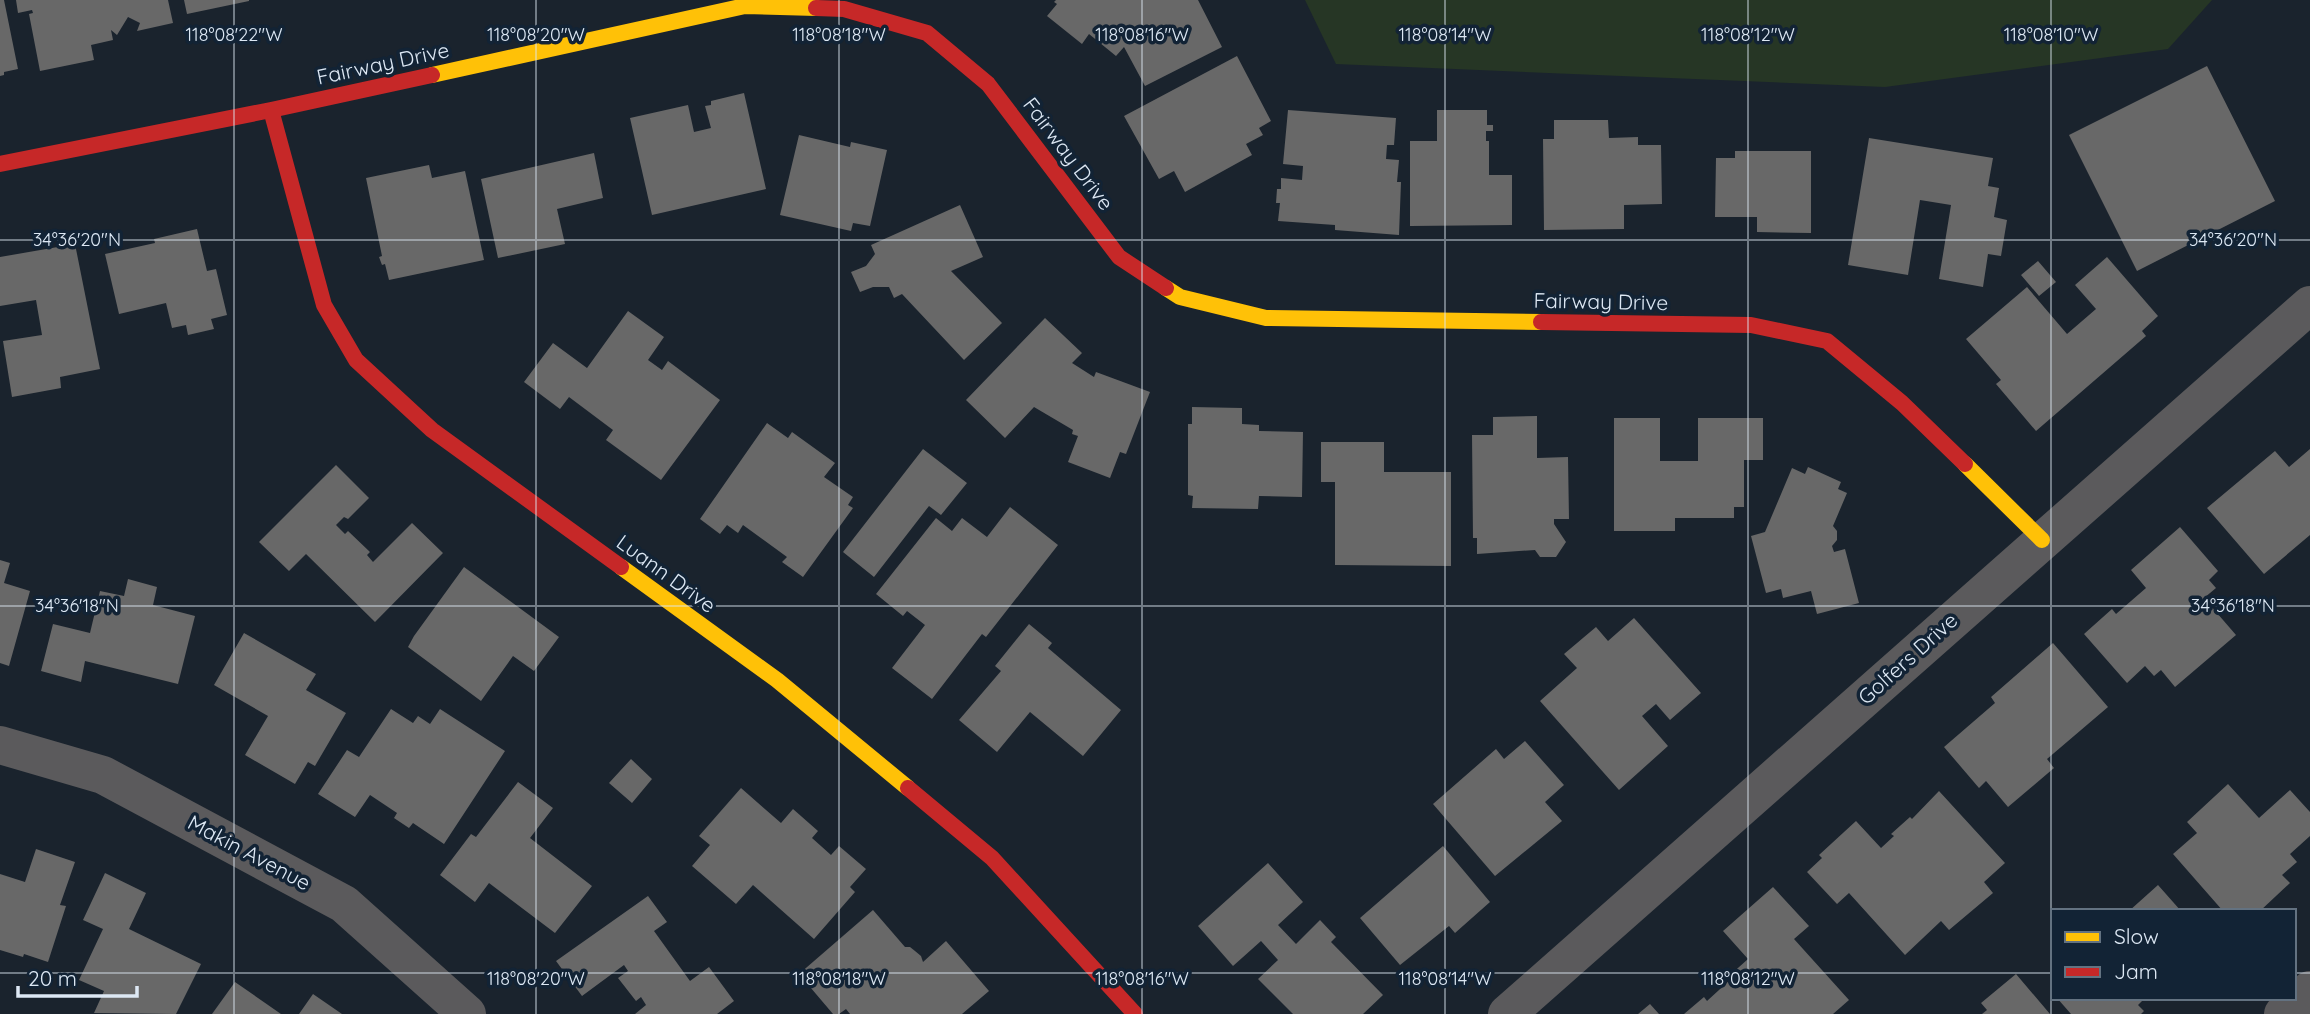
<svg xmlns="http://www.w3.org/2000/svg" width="2310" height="1014" font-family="Quicksand,sans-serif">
  <rect width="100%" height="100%" fill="#1a232d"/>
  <!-- green -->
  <path fill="#263625" d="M1305 0H2212L2168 49 1885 87 1336 64Z"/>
  <!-- building -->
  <path fill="#686868" d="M0 0H4L18 69 4 72V75L0 76Z
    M16 0H168L173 23 137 31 140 23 128 17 117 35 111 30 113 40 91 45 94 60 40 71 29 14 33 13 32 10 18 13Z
    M184 0H249V1L187 14Z
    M1056 0H1198L1222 47 1145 86 1124 47 1116 56 1089 34 1082 44 1047 16 1057 4 1054 2Z
    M1237 56 1271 121 1259 128 1263 135 1246 144 1252 155 1185 192 1174 171 1159 179 1124 116Z
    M2207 66 2275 201 2137 271 2069 135Z
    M744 93 766 189 652 215 630 118 688 105 694 132 711 128 705 106 711 105V101Z
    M1288 110 1396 118 1394 145H1387L1386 159 1399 160 1397 182H1401L1399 235 1335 230V225L1278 221 1280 203H1276L1277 189H1281V178L1302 180 1303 166 1283 164Z
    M1437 110H1487V125H1493V131H1486V141H1489V175H1512V225L1410 226V141H1437Z
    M1554 120H1608L1609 138 1638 137V145H1661L1662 204 1624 205V229L1544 230 1543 139H1554Z
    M799 135 850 147 851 142 887 150 870 226 853 223 851 231 780 215Z
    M1869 138 1993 158 1988 186 1999 188 1994 217 2007 220 2001 256 1988 254 1983 287 1939 279 1951 205 1920 200 1908 275 1848 265Z
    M1735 151H1811V233L1757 232V217H1715L1716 158H1735Z
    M594 153 603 198 557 209 565 244 498 258 481 179Z
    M429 165 432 178 465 171 484 260 389 280 385 264 382 265 379 257 382 256 366 178Z
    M960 205 983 257 951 271 1002 323 964 360 902 294 894 298 889 287H873L860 292 851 272 866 266 875 254 871 245Z
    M197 229 207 271 216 269 227 315 211 319 214 329 188 335 186 325 172 328 166 303 119 314 105 254 155 243 154 239Z
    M75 244 100 369 60 377 61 388 12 397 3 341 42 335 36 300 0 306V257Z
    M2107 257 2158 316 2142 331 2146 336 2036 431 1996 384 2001 380 1966 339 2027 287 2067 334 2096 309 2075 285Z
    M2038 261 2056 282 2039 296 2021 275Z
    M628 311 664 337 648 360 662 370 668 361 720 400 661 480 606 440 613 430 569 397 560 409 524 382 553 343 587 368Z
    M1045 318 1082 353 1072 363 1094 377 1096 372 1150 392 1126 454 1120 452 1110 478 1068 462 1078 436 1072 434 1073 430 1034 407 1005 438 966 400Z
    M1192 407 1242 408V424L1259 425V431L1303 432 1302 497 1259 496 1258 509 1192 508 1193 496 1188 495V424H1192Z
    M1537 416V458L1568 457 1569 519H1554V524L1566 542 1556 557H1540L1535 550 1477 554V538H1473L1472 435H1493V417Z
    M1614 418H1660V461H1698V418H1763V460H1744V507H1734V518H1675V531H1614Z
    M767 423 788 438 792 432 835 463 824 477 853 497 848 505 853 508 803 577 782 562 787 557 743 525 738 533 727 525 720 534 700 519Z
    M1321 442H1384V472H1451V566L1335 565V482H1321Z
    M923 449 967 483 941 515 929 506 874 577 843 552Z
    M2310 449V535L2264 574 2207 508 2275 451 2289 467Z
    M336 465 369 498 348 519 344 517 336 525 345 534 348 531 370 552 367 555 373 562 412 523 443 553 375 622 306 554 289 571 259 542Z
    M1808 467 1841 482 1838 489 1847 493 1833 526 1837 531V540L1832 546 1834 552 1845 549 1859 603 1817 614 1811 591 1783 598 1781 589 1766 593 1751 536 1765 532 1792 468 1805 474Z
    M1010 507 1058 545 986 637 982 634 932 699 892 668 925 625 907 611 903 616 876 594 936 518 952 531 962 518 987 537Z
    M2180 527 2218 571 2209 580 2216 588 2204 598 2236 635 2175 687 2161 670 2154 676 2145 666 2127 683 2084 634 2112 609 2116 614 2146 588 2131 570Z
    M0 560 10 563 4 583 30 591 9 666 0 663Z
    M464 567 559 637 534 671 513 656 481 701 408 647 414 636Z
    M128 579 157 587 153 605 195 616 178 684 85 661 81 682 41 671 53 624 90 633 100 591 124 596Z
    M1634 618 1701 693 1670 720 1656 704 1642 716 1668 746 1619 790 1540 701 1577 668 1564 654 1596 627 1608 641Z
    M1029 624 1052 643 1048 648 1121 710 1083 756 1030 712 997 752 959 720 1001 671 995 666Z
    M244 633 316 674 306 690 346 713 315 766 308 762 295 784 245 755 268 716 214 685Z
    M2053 643 2108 707 2047 759 2054 768 2008 807 1986 781 1979 788 1944 747 1995 703 1991 697Z
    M391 709 413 723 418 716 430 724 440 709 505 751 444 844 413 823 409 828 394 818 397 813 370 795 355 817 318 794 347 750 359 757Z
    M1525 741 1564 785 1545 802 1562 821 1495 876 1433 804 1496 749 1504 759Z
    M631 759 652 779 632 803 609 783Z
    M518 782 553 808 530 838 592 886 555 933 489 883 475 902 440 875 471 834 476 837Z
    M2228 784 2259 818 2290 790 2310 812V836L2290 854 2297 862 2282 875 2290 883 2260 911H2223L2173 854 2197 833 2187 822Z
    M741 788 781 823 793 809 818 831 812 838 831 855 839 846 866 869 850 887 855 892 814 939 753 885 736 904 692 866 710 845 699 836Z
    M1939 791 2005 863 1984 882 1993 893 1949 930 1941 921 1905 955 1849 893 1837 904 1807 872 1822 858 1819 855 1856 821 1881 848 1894 836 1891 834 1910 817 1912 819Z
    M1443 846 1490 902 1455 933 1449 926 1400 965 1360 918Z
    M36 849 75 862 60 905 66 906 48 962 24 954 23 957 0 950V874L25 882Z
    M1268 863 1303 902 1278 925 1296 944 1320 920 1336 937 1331 942 1383 995 1363 1014H1293L1258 979 1278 960 1261 941 1233 966 1198 926Z
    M105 873 146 893 129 929 201 964 176 1014 94 1013 104 991 79 980 103 929 83 920Z
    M2158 885 2181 911H2129Z
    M1773 887 1809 926 1794 939 1849 1000 1833 1014H1684L1704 997 1707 1001 1731 979 1729 976 1748 959 1723 931Z
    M648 896 667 922 654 931 690 981 709 967 734 1001 717 1014H635L646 1005 641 997 636 1001 618 978 628 971 624 965 582 996 556 961Z
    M873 910 905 947H910L915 951 921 956 923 962 946 941 989 991 962 1014H850L846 1009 839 1014H833L799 974Z
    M2016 974 2050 1014H1982L1987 1010 1981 1003Z
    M235 982 281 1014H212Z
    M313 994 342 1014H299Z
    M2057 998H2145L2138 1005 2144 1011 2141 1014H2071Z
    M1650 1004 1659 1014H1638Z"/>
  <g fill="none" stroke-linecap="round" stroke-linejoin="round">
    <!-- street -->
    <path stroke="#5b5a5c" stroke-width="38" d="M0 745 103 775 344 904 467 1014
      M1507 1014 2310 305
      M2283 1014 2310 990"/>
    <!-- slow -->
    <path stroke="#ffc107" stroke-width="16" d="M432 75 745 6 816 8
      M1166 288 1180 297 1266 318 1541 322
      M1965 464 2042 540
      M621 567 777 680 908 788"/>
    <!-- jam -->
    <path stroke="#c62828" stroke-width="16" d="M816 8 844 9 927 33 988 84 1119 257 1166 288
      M271 110 324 305 356 360 432 430 621 567
      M0 164 271 110 432 75
      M1541 322 1751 325 1827 341 1902 403 1965 464
      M908 788 992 858 1135 1014"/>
  </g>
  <!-- ticks -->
  <path fill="none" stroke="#dde8f4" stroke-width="2" stroke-opacity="0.45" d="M234 0V1014M536 0V1014M839 0V1014M1142 0V1014M1445 0V1014M1748 0V1014M2051 0V1014M0 240H2310M0 606H2310M0 973H2053M2294 973H2310"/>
  <g text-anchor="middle" stroke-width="7" stroke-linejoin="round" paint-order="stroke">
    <!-- street labels -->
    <g font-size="21" fill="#dde8f4" stroke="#122335">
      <text transform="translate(383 64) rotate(-12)" y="7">Fairway Drive</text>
      <text transform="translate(1068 154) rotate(53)" y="7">Fairway Drive</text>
      <text transform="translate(1601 302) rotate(1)" y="7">Fairway Drive</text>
      <text transform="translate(666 574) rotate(36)" y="7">Luann Drive</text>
      <text transform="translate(1908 659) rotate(-42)" y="7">Golfers Drive</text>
      <text transform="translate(249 853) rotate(28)" y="7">Makin Avenue</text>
    </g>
  </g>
  <g font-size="18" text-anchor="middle" fill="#dde8f4" stroke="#122335" stroke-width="7" stroke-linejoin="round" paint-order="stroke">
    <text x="234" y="41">118°08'22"W</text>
    <text x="536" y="41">118°08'20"W</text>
    <text x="839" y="41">118°08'18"W</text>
    <text x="1142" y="41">118°08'16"W</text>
    <text x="1445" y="41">118°08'14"W</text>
    <text x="1748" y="41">118°08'12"W</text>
    <text x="2051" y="41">118°08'10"W</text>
    <text x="77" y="246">34°36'20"N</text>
    <text x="2233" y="246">34°36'20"N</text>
    <text x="77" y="612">34°36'18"N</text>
    <text x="2233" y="612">34°36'18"N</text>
    <text x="536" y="985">118°08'20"W</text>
    <text x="839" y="985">118°08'18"W</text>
    <text x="1142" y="985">118°08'16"W</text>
    <text x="1445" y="985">118°08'14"W</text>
    <text x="1748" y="985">118°08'12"W</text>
  </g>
  <!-- legend -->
  <rect x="2051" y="909" width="245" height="91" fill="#122335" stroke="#637281" stroke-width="2"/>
  <rect x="2065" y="932" width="35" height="10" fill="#ffc107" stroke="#637281" stroke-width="2"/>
  <text x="2114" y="944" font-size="21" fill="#dde8f4">Slow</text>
  <rect x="2065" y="967" width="35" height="10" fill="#c62828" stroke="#637281" stroke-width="2"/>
  <text x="2114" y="979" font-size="21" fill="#dde8f4">Jam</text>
  <!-- scale -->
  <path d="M18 986v10h119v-10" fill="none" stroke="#dde8f4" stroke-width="3.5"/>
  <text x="28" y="986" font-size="21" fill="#dde8f4" stroke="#122335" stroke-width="5" paint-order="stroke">20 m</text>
</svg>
